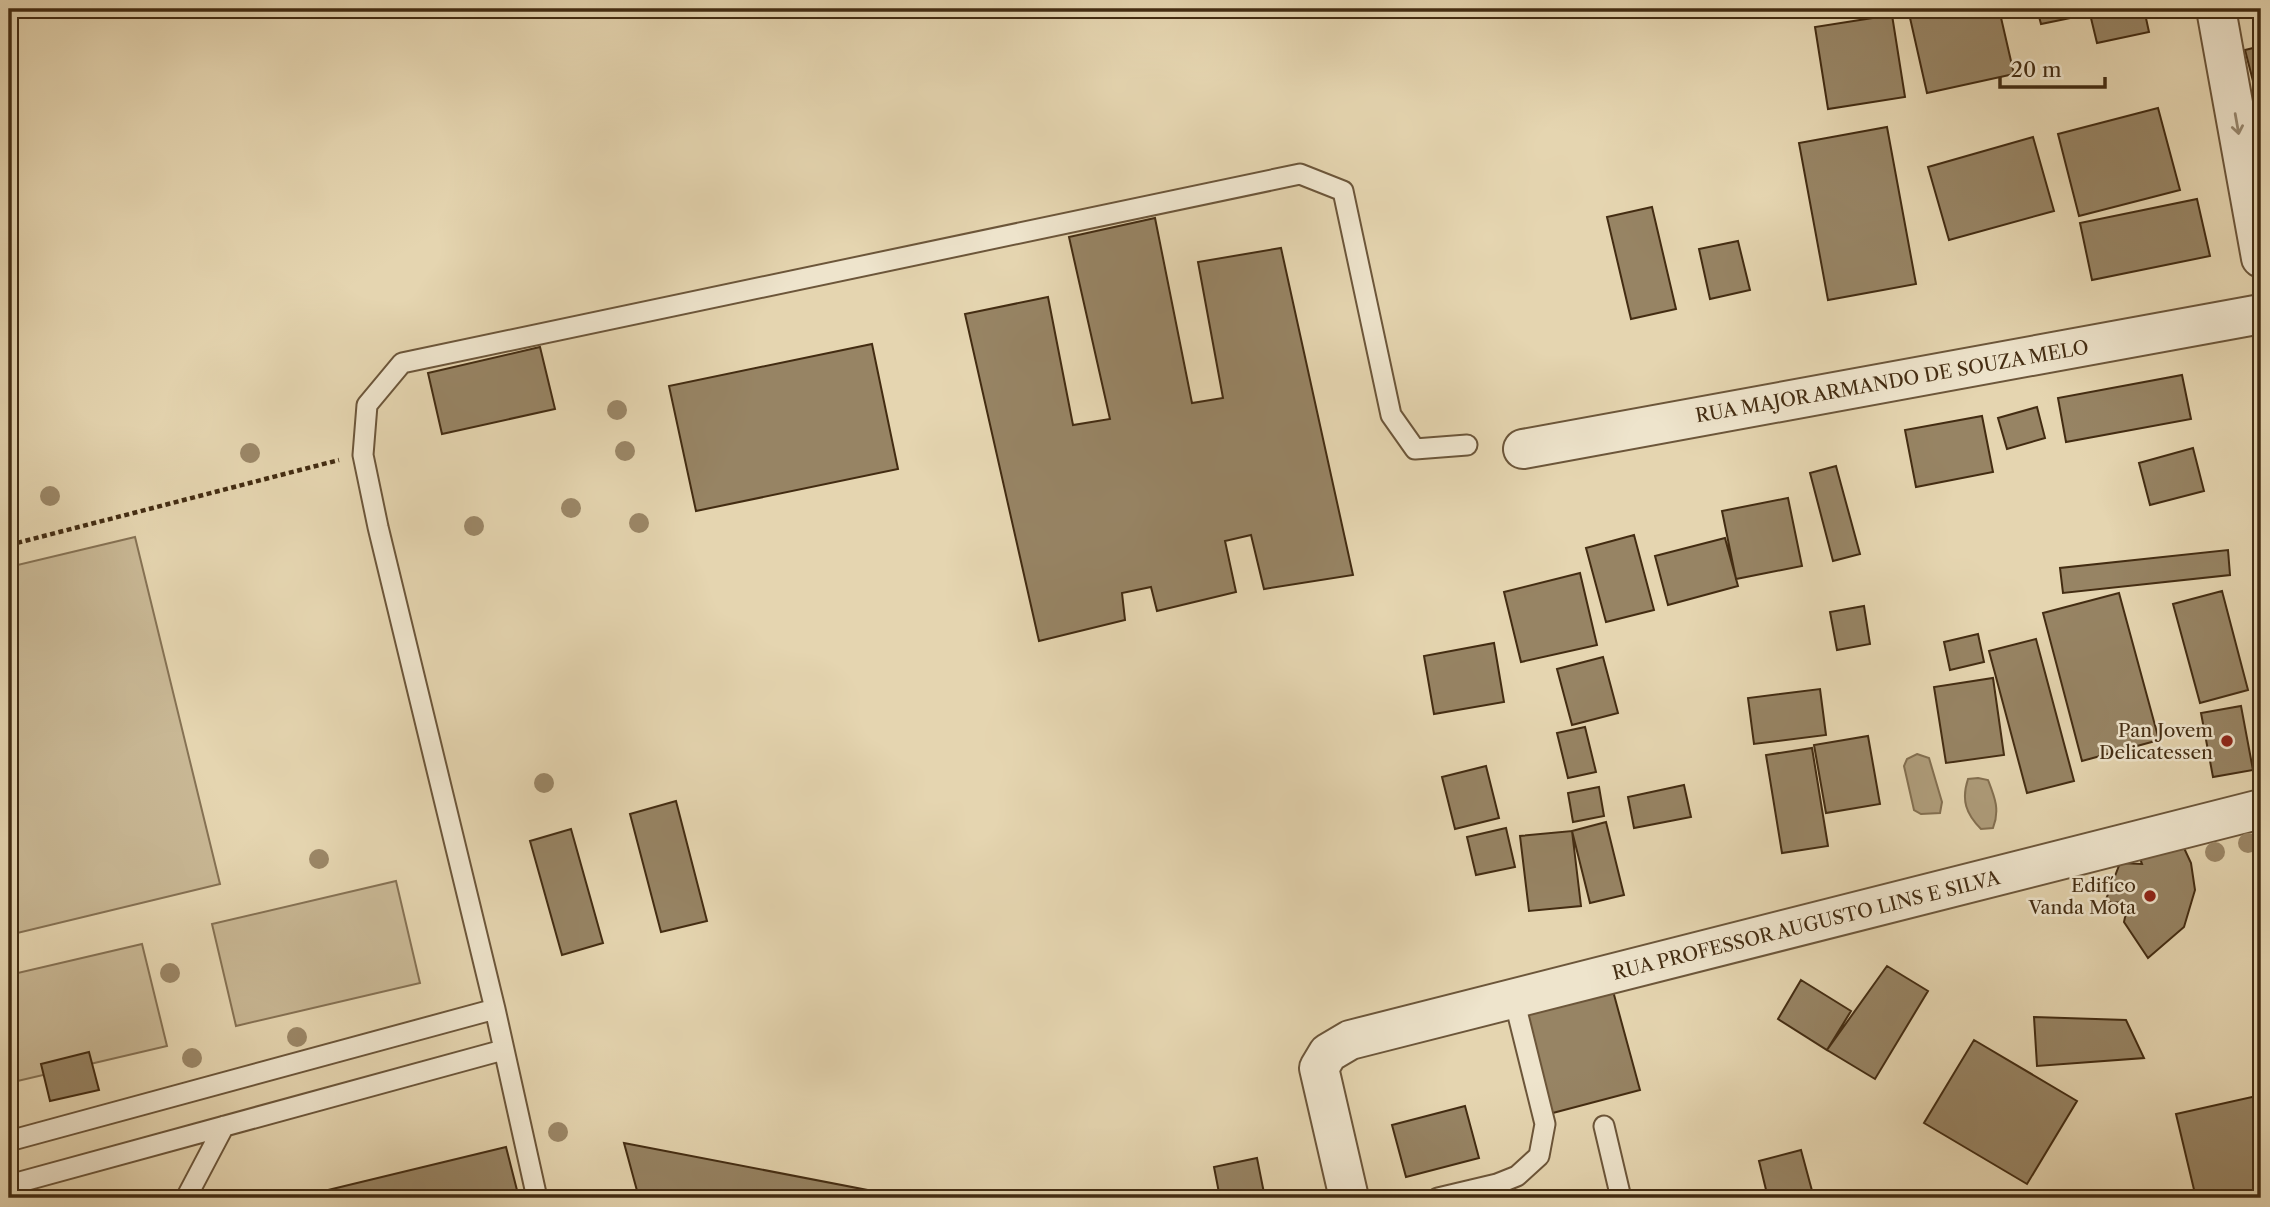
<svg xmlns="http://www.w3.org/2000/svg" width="2270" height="1207" font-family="'Libre Caslon Text',serif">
  <rect width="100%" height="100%" fill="#e5d5b0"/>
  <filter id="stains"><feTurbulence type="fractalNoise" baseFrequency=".00286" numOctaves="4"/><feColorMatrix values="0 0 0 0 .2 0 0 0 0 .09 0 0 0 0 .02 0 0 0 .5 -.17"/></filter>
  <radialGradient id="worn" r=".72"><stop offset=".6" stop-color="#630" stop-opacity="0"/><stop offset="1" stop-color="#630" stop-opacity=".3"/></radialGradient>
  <!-- green -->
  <path fill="#c9b895" stroke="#867254" stroke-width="2" d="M135 537 220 884 9 935V567Z
    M396 881 420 983 236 1026 212 924Z
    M142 944 167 1046 9 1083V975Z"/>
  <!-- water -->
  <path fill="#ae9c7a" stroke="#836f50" stroke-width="2" d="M1917 754 1929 758 1942 802 1940 813 1921 814 1914 810 1904 766 1907 759Z
    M1978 778 1988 780C1995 798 2000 810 1993 828L1981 829C1966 814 1961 800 1968 779Z"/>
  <!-- building -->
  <path fill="#978464" stroke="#432c12" stroke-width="2" d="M1908 9H1999L2014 74 1927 93Z
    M2037 9H2089L2090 14 2041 24Z
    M2089 9H2114L2090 14Z
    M2114 9H2144L2149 32 2097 43 2090 14Z
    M2235 9H2261L2236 14Z
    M1892 15 1905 97 1828 109 1815 27Z
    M2261 46V112L2245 50Z
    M2158 108 2180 190 2079 216 2058 134Z
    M1887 127 1916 284 1828 300 1799 143Z
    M2033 137 2054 211 1949 240 1928 167Z
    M2197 199 2210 256 2092 280 2080 223Z
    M1652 207 1676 309 1631 319 1607 217Z
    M1155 218 1192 403 1223 398 1198 262 1281 248 1353 575 1264 589 1251 535 1225 541 1236 592 1157 611 1151 587 1122 593 1125 620 1039 641 965 314 1048 297 1073 425 1110 419 1069 237Z
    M1738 241 1750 290 1710 299 1699 249Z
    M872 344 898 469 696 511 669 386Z
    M540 347 555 409 442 434 428 373Z
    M2182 375 2191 419 2066 442 2058 398Z
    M2037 407 2045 438 2007 449 1998 418Z
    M1982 416 1993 472 1916 487 1905 430Z
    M2193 448 2204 491 2150 505 2139 463Z
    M1836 466 1860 554 1833 561 1810 473Z
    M1788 498 1802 566 1736 579 1722 511Z
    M1634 535 1654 610 1606 622 1586 548Z
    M1725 538 1738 586 1668 605 1655 556Z
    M2228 550 2230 575 2063 593 2060 568Z
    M1580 573 1597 645 1521 662 1504 592Z
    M2222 591 2248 690 2200 703 2173 604Z
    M2119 593 2159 740 2082 761 2043 613Z
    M1864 606 1870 644 1837 650 1830 612Z
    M1978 634 1984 662 1950 670 1944 642Z
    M2036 639 2074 781 2027 793 1989 651Z
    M1494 643 1504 702 1434 714 1424 656Z
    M1603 657 1618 713 1572 725 1557 669Z
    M1993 678 2004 755 1946 763 1934 687Z
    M1820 689 1826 735 1754 744 1748 698Z
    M2241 706 2253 770 2213 777 2201 713Z
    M1585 727 1596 772 1568 778 1557 733Z
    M1868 736 1880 804 1826 813 1814 745Z
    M1812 748 1828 846 1782 853 1766 755Z
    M1486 766 1499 818 1455 829 1442 777Z
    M1684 785 1691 817 1634 828 1628 797Z
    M1599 787 1604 816 1573 822 1568 793Z
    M676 801 707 921 661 932 630 814Z
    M1606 822 1624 895 1590 903 1572 831Z
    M1506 828 1515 867 1476 875 1467 837Z
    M571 829 603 943 562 955 530 841Z
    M1572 831 1581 906 1529 911 1520 836Z
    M2178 835 2191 863 2195 890 2184 927 2148 958 2124 922 2128 903 2105 902 2120 863 2142 864 2137 850Z
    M1887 966 1928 991 1875 1079 1827 1050Z
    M1610 980 1640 1090 1549 1114 1520 1004Z
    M1801 980 1851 1011 1827 1050 1778 1019Z
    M2034 1017 2126 1020 2144 1058 2037 1066Z
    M1974 1040 2077 1101 2027 1184 1924 1123Z
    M89 1052 99 1090 50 1101 41 1064Z
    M2261 1095V1190L2228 1198H2196L2176 1114Z
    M1465 1106 1479 1158 1406 1177 1392 1125Z
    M624 1143 909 1198H639Z
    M506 1147 518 1194 502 1198H330L328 1190Z
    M1801 1150 1814 1198H1768L1759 1161Z
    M1257 1158 1265 1198H1220L1214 1167Z"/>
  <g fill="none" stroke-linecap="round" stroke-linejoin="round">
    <defs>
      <path id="service" d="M1604 1126 1621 1198
        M9 1141 495 1009
        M9 1185 503 1050
        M186 1198 224 1126
        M537 1198 495 1009 378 527 363 455 367 405 402 363 1300 174 1343 191 1391 415 1415 449 1467 445
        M1438 1198 1497 1184 1517 1176 1539 1156 1545 1124 1514 999"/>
      <path id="minor" d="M1523 449 2261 314
        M1349 1198 1319 1068 1328 1053 1350 1040 2261 809"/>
      <path id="tertiary" d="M2216 9 2261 258"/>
    </defs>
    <!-- service casing -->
    <use href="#service" stroke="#6c563a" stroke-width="23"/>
    <!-- minor casing -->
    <use href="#minor" stroke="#6c563a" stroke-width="42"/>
    <!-- tertiary casing -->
    <use href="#tertiary" stroke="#6c563a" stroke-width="42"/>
    <!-- path -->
    <path stroke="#432c12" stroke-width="4.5" stroke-dasharray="5 3.5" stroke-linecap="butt" d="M9 545 339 460"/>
    <!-- service -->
    <use href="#service" stroke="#eee4cc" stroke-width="19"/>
    <!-- minor -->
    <use href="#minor" stroke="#eee4cc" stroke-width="38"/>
    <!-- tertiary -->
    <use href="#tertiary" stroke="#eee4cc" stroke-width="38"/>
  </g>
  <!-- trees -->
  <g fill="#9b8767">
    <circle cx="617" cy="410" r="10"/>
    <circle cx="625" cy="451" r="10"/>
    <circle cx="250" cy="453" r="10"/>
    <circle cx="50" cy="496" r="10"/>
    <circle cx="571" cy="508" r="10"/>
    <circle cx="639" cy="523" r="10"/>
    <circle cx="474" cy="526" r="10"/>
    <circle cx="544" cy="783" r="10"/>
    <circle cx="2248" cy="843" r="10"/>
    <circle cx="2215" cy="852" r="10"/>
    <circle cx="319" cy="859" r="10"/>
    <circle cx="170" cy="973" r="10"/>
    <circle cx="297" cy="1037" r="10"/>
    <circle cx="192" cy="1058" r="10"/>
    <circle cx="558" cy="1132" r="10"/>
  </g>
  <!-- one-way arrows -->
  <defs><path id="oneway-shaft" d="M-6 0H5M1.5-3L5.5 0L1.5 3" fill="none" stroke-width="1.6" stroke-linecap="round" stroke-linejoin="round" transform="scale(1.75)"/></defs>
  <use stroke="#98886f" href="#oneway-shaft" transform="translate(2237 124) rotate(80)"/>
  <!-- markers -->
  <g fill="#8f2418" stroke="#eee4cc" stroke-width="2.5">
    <circle cx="2227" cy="741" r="7"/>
    <circle cx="2150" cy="896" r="7"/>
  </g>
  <g text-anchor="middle" stroke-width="5" stroke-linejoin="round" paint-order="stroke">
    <!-- street labels -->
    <g font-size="19" fill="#432c12" stroke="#eee4cc">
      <text transform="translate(1892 381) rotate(-10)" y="7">RUA MAJOR ARMANDO DE SOUZA MELO</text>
      <text transform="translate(1806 925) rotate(-14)" y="7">RUA PROFESSOR AUGUSTO LINS E SILVA</text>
    </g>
    <!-- poi labels -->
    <g font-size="19" fill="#432c12" stroke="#eee4cc" text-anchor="end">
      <text x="2213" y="737">Pan Jovem<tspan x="2213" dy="22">Delicatessen</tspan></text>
      <text x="2136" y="892">Edifíco<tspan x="2136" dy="22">Vanda Mota</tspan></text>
    </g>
  </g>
  <!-- margin -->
  <rect width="2270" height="1207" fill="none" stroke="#e5d5b0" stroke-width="35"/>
  <rect x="10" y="10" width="2249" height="1186" fill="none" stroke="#432c12" stroke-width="3.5"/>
  <rect x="18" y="18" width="2235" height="1172" fill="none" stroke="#432c12" stroke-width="2"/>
  <!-- scale -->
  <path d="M2000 77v10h105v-10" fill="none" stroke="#432c12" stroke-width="3.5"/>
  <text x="2011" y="77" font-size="21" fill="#432c12" stroke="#eee4cc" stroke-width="5" paint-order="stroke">20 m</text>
  <rect width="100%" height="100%" filter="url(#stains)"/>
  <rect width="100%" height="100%" fill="url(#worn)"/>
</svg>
